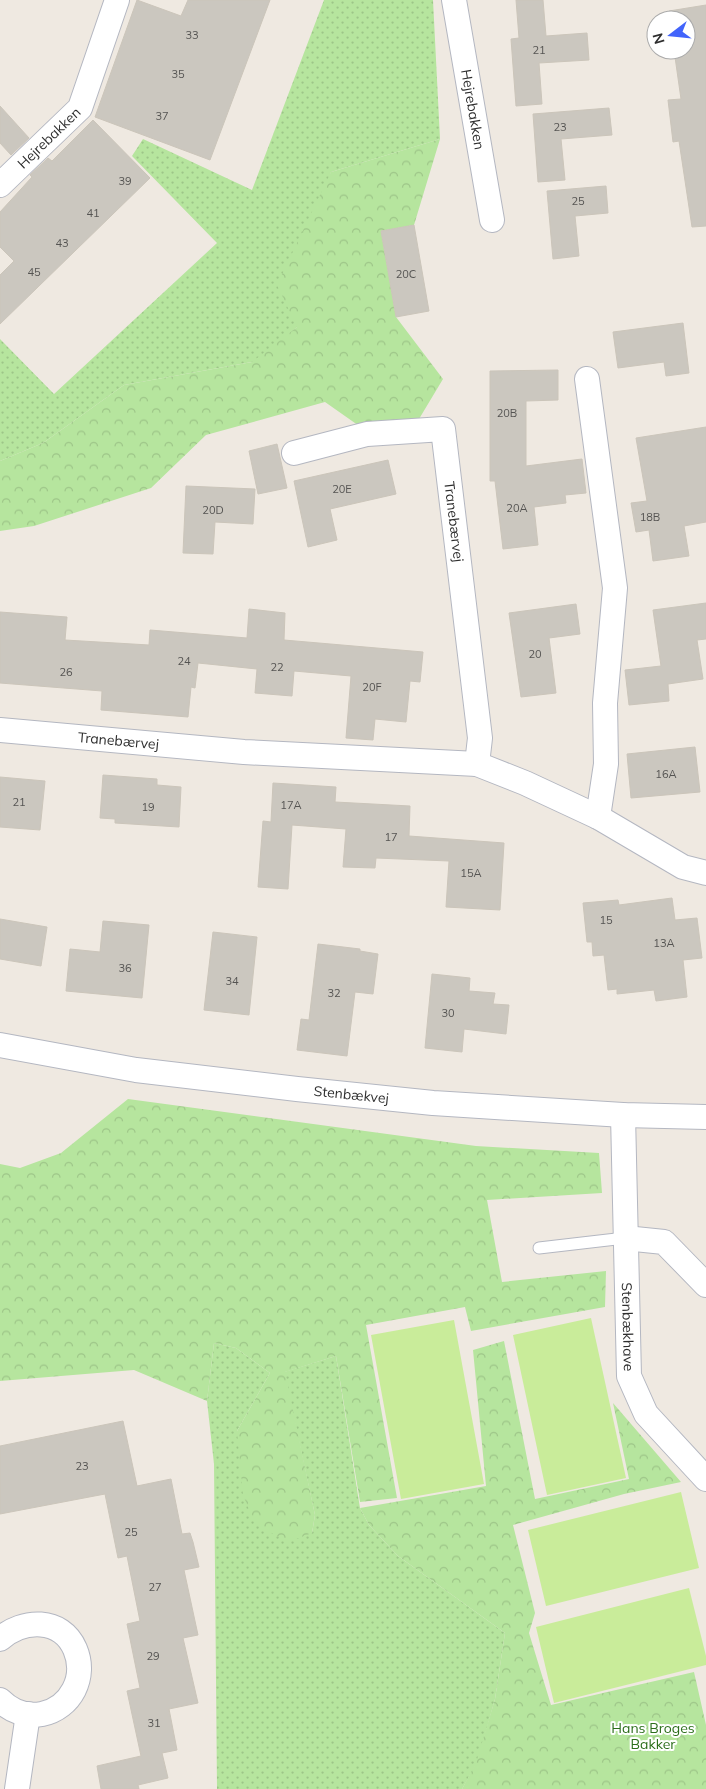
<svg xmlns="http://www.w3.org/2000/svg" width="706" height="1789" font-family="Mulish,sans-serif">
  <defs>
    <pattern id="grass-dots" width="8" height="8" patternUnits="userSpaceOnUse" patternTransform="scale(1.25)"><rect width="8" height="8" fill="#b6e59e"/><path d="M2 2h.1M6 6h.1" fill="none" stroke="#9dc588" stroke-width="1.8" stroke-linecap="round"/></pattern>
    <pattern id="forest-crowns" width="20" height="18" patternUnits="userSpaceOnUse" patternTransform="scale(1.25)"><rect width="20" height="18" fill="#b6e59e"/><path d="M2 6a3 3 0 1 1 6 0M12 15a3 3 0 1 1 6 0" fill="none" stroke="#9dc588"/></pattern>
  </defs>
  <rect width="100%" height="100%" fill="#efe9e1"/>
  <!-- grass -->
  <path fill="url(#grass-dots)" d="M324 0H433L440 139 331 172 297 327 258 361 124 385 43 443 0 461V339L54 394 217 243 132 156 143 139 252 190Z
    M214 1343 236 1348 270 1373 237 1431 312 1533 315 1515 284 1372 336 1356 360 1508 369 1525 398 1556 505 1633 495 1699 477 1763 462 1789H217L214 1464 207 1401Z"/>
  <!-- forest -->
  <path fill="url(#forest-crowns)" d="M440 139 414 225 381 231 396 317 443 379 419 419 362 428 325 402 206 435 151 488 34 526 0 531V461L43 443 124 385 252 362 297 327 277 285 331 172Z
    M128 1099 476 1146 599 1153 602 1193 487 1200 502 1282 606 1271 605 1307 471 1331 465 1307 366 1325 397 1498 360 1502 336 1356 285 1372 315 1515 312 1533 288 1542 255 1524 243 1495 237 1431 270 1373 236 1348 214 1343 207 1401 134 1370 0 1381V1164L20 1168 61 1153Z
    M504 1341 535 1499 629 1479 613 1403 681 1482 624 1494 513 1525 535 1613 529 1633 551 1705 694 1672 706 1725V1789H462L476 1763 495 1699 505 1633 398 1556 369 1525 360 1508 486 1486 473 1350Z"/>
  <!-- pitch -->
  <path fill="#c9ec9a" d="M591 1318 626 1478 547 1495 513 1335Z
    M454 1320 484 1484 401 1499 371 1335Z
    M681 1492 699 1568 546 1606 528 1530Z
    M689 1588 706 1656V1665L554 1703 536 1627Z"/>
  <!-- building -->
  <path fill="#cbc7bf" stroke="#cbc5ba" d="M137 0 181 16 188 0H270L210 160 95 117Z
    M516 0H543L546 36 587 33 589 60 539 63 542 104 516 106 511 39 519 38Z
    M706 5V226L692 227 679 141 673 142 668 100 681 99 674 50H686V20H670L669 11Z
    M0 106 29 138 11 155 0 143Z
    M609 108 612 135 561 139 565 180 538 182 533 114Z
    M93 120 150 178 0 324V275L14 261 0 247V212L32 177 30 175 48 158 52 161Z
    M606 186 608 213 575 216 579 256 553 259 547 191Z
    M414 225 429 311 396 317 381 231Z
    M683 323 689 373 666 376 664 362 618 368 613 332Z
    M558 370V400L526 401V466L582 459 586 493 565 495 566 503 534 507 538 545 503 549 495 481H490V371Z
    M706 427V522L684 526 689 556 653 561 649 530 636 532 631 503 647 501 636 438Z
    M277 444 287 488 258 494 249 451Z
    M388 460 396 494 330 509 337 540 308 547 294 481Z
    M186 486 255 489 253 524 215 522 213 554 183 553Z
    M706 603V639L697 640 703 679 668 684 669 701 629 705 625 670 661 666 653 610Z
    M576 604 580 634 549 638 556 693 521 697 509 613Z
    M249 609 285 613 284 640 423 652 420 682 410 681 406 722 375 719 373 740 346 738 351 676 294 671 292 696 255 693 257 669 198 663 195 688 191 687 188 717 101 710 102 691 0 683V612L67 617 65 640 149 645 150 630 247 638Z
    M695 747 700 792 631 798 627 754Z
    M103 775 157 779V785L181 787 179 827 115 823V819L100 818Z
    M0 777 45 781 40 830 0 827Z
    M273 783 336 787 335 802 410 806 409 836 504 843 500 910 446 907 449 861 376 858 375 868 343 867 346 829 292 825 288 889 258 887 263 821 271 822Z
    M672 898 675 920 697 918 702 958 683 960 687 997 656 1001 654 990 617 994V989L608 990 604 955 593 956 592 942H587L583 903 618 900 619 905Z
    M0 919 47 927 41 966 0 959Z
    M103 921 149 925 142 998 66 991 70 949 100 952Z
    M213 932 257 937 249 1015 204 1010Z
    M318 944 360 949V951L378 954 373 994 355 992 347 1056 297 1050 301 1019 309 1020Z
    M432 974 470 978 469 991 495 993 493 1004 509 1005 506 1034 464 1029 462 1052 425 1048Z
    M123 1421 137 1486 171 1479 182 1534 190 1533 193 1542 199 1567 184 1570 198 1635 183 1638 198 1703 169 1709 177 1750 162 1753 168 1778 138 1785 139 1789H101L97 1766 141 1756 127 1691 140 1688 127 1624 140 1621 127 1556 118 1558 105 1494 0 1514V1446Z"/>
  <g fill="none" stroke-linecap="round" stroke-linejoin="round">
    <defs>
      <path id="service" d="M539 1248 625 1238"/>
      <g id="minor">
        <path id="s1" d="M454 0 492 220"/>
        <path id="s2" d="M0 185 80 108 117 0"/>
        <path d="M587 379 615 588 605 703 606 764 598 817"/>
        <path id="s3" d="M294 453 367 434 443 429 480 738 477 764"/>
        <path id="s4" d="M0 730 244 752 477 764 525 783 598 817 683 867 706 873"/>
        <path id="s5" d="M0 1045 136 1070 297 1089 433 1103 623 1115 706 1117"/>
        <path id="s6" d="M623 1115 629 1376 646 1414 706 1479"/>
        <path d="M625 1238 664 1242 706 1285"/>
        <path d="M0 1639C23 1619 61 1617 75 1649 87 1677 71 1708 42 1714 26 1717 11 1711 0 1700"/>
        <path d="M17 1789 28 1714"/>
      </g>
    </defs>
    <!-- service casing -->
    <use href="#service" stroke="#b4b7c1" stroke-width="13"/>
    <!-- minor casing -->
    <use href="#minor" stroke="#b4b7c1" stroke-width="26"/>
    <!-- service -->
    <use href="#service" stroke="#fff" stroke-width="11"/>
    <!-- minor -->
    <use href="#minor" stroke="#fff" stroke-width="24"/>
  </g>
  <g text-anchor="middle" stroke-width="4" stroke-linejoin="round" paint-order="stroke">
    <!-- number labels -->
    <g font-size="11" fill="#555452">
      <text x="192" y="39">33</text>
      <text x="539" y="54">21</text>
      <text x="178" y="78">35</text>
      <text x="162" y="120">37</text>
      <text x="560" y="131">23</text>
      <text x="125" y="185">39</text>
      <text x="578" y="205">25</text>
      <text x="93" y="217">41</text>
      <text x="62" y="247">43</text>
      <text x="34" y="276">45</text>
      <text x="406" y="278">20C</text>
      <text x="507" y="417">20B</text>
      <text x="342" y="493">20E</text>
      <text x="517" y="512">20A</text>
      <text x="213" y="514">20D</text>
      <text x="650" y="521">18B</text>
      <text x="535" y="658">20</text>
      <text x="184" y="665">24</text>
      <text x="277" y="671">22</text>
      <text x="66" y="676">26</text>
      <text x="372" y="691">20F</text>
      <text x="666" y="778">16A</text>
      <text x="19" y="806">21</text>
      <text x="291" y="809">17A</text>
      <text x="148" y="811">19</text>
      <text x="391" y="841">17</text>
      <text x="471" y="877">15A</text>
      <text x="606" y="924">15</text>
      <text x="664" y="947">13A</text>
      <text x="125" y="972">36</text>
      <text x="232" y="985">34</text>
      <text x="334" y="997">32</text>
      <text x="448" y="1017">30</text>
      <text x="82" y="1470">23</text>
      <text x="131" y="1536">25</text>
      <text x="155" y="1591">27</text>
      <text x="153" y="1660">29</text>
      <text x="154" y="1727">31</text>
    </g>
    <!-- street labels -->
    <g font-size="14" fill="#2e2e2e" stroke="#fff">
      <text dy="5" stroke="none"><textPath href="#s1" startOffset="111">Hejrebakken</textPath></text>
      <text dy="5" stroke="none"><textPath href="#s2" startOffset="68">Hejrebakken</textPath></text>
      <text dy="5" stroke="none"><textPath href="#s3" startOffset="245">Tranebærvej</textPath></text>
      <text dy="5" stroke="none"><textPath href="#s4" startOffset="119">Tranebærvej</textPath></text>
      <text dy="5" stroke="none"><textPath href="#s5" startOffset="355">Stenbækvej</textPath></text>
      <text dy="5" stroke="none"><textPath href="#s6" startOffset="212">Stenbækhave</textPath></text>
    </g>
    <!-- park labels -->
    <g font-size="14" fill="#2c6e1b" stroke="#fff">
      <text x="653" y="1733">Hans Broges<tspan x="653" dy="16">Bakker</tspan></text>
    </g>
  </g>
  <!-- north arrow -->
  <g transform="translate(671 35) rotate(254)"><circle r="24" fill="#ffffff" stroke="#ababab"/>
  <path d="M0-4L9 19L0 12L-9 19Z" fill="#4264fb"/>
  <text y="-8" font-size="14" font-weight="bold" text-anchor="middle" fill="#2e2e2e">N</text>
  </g>
</svg>
